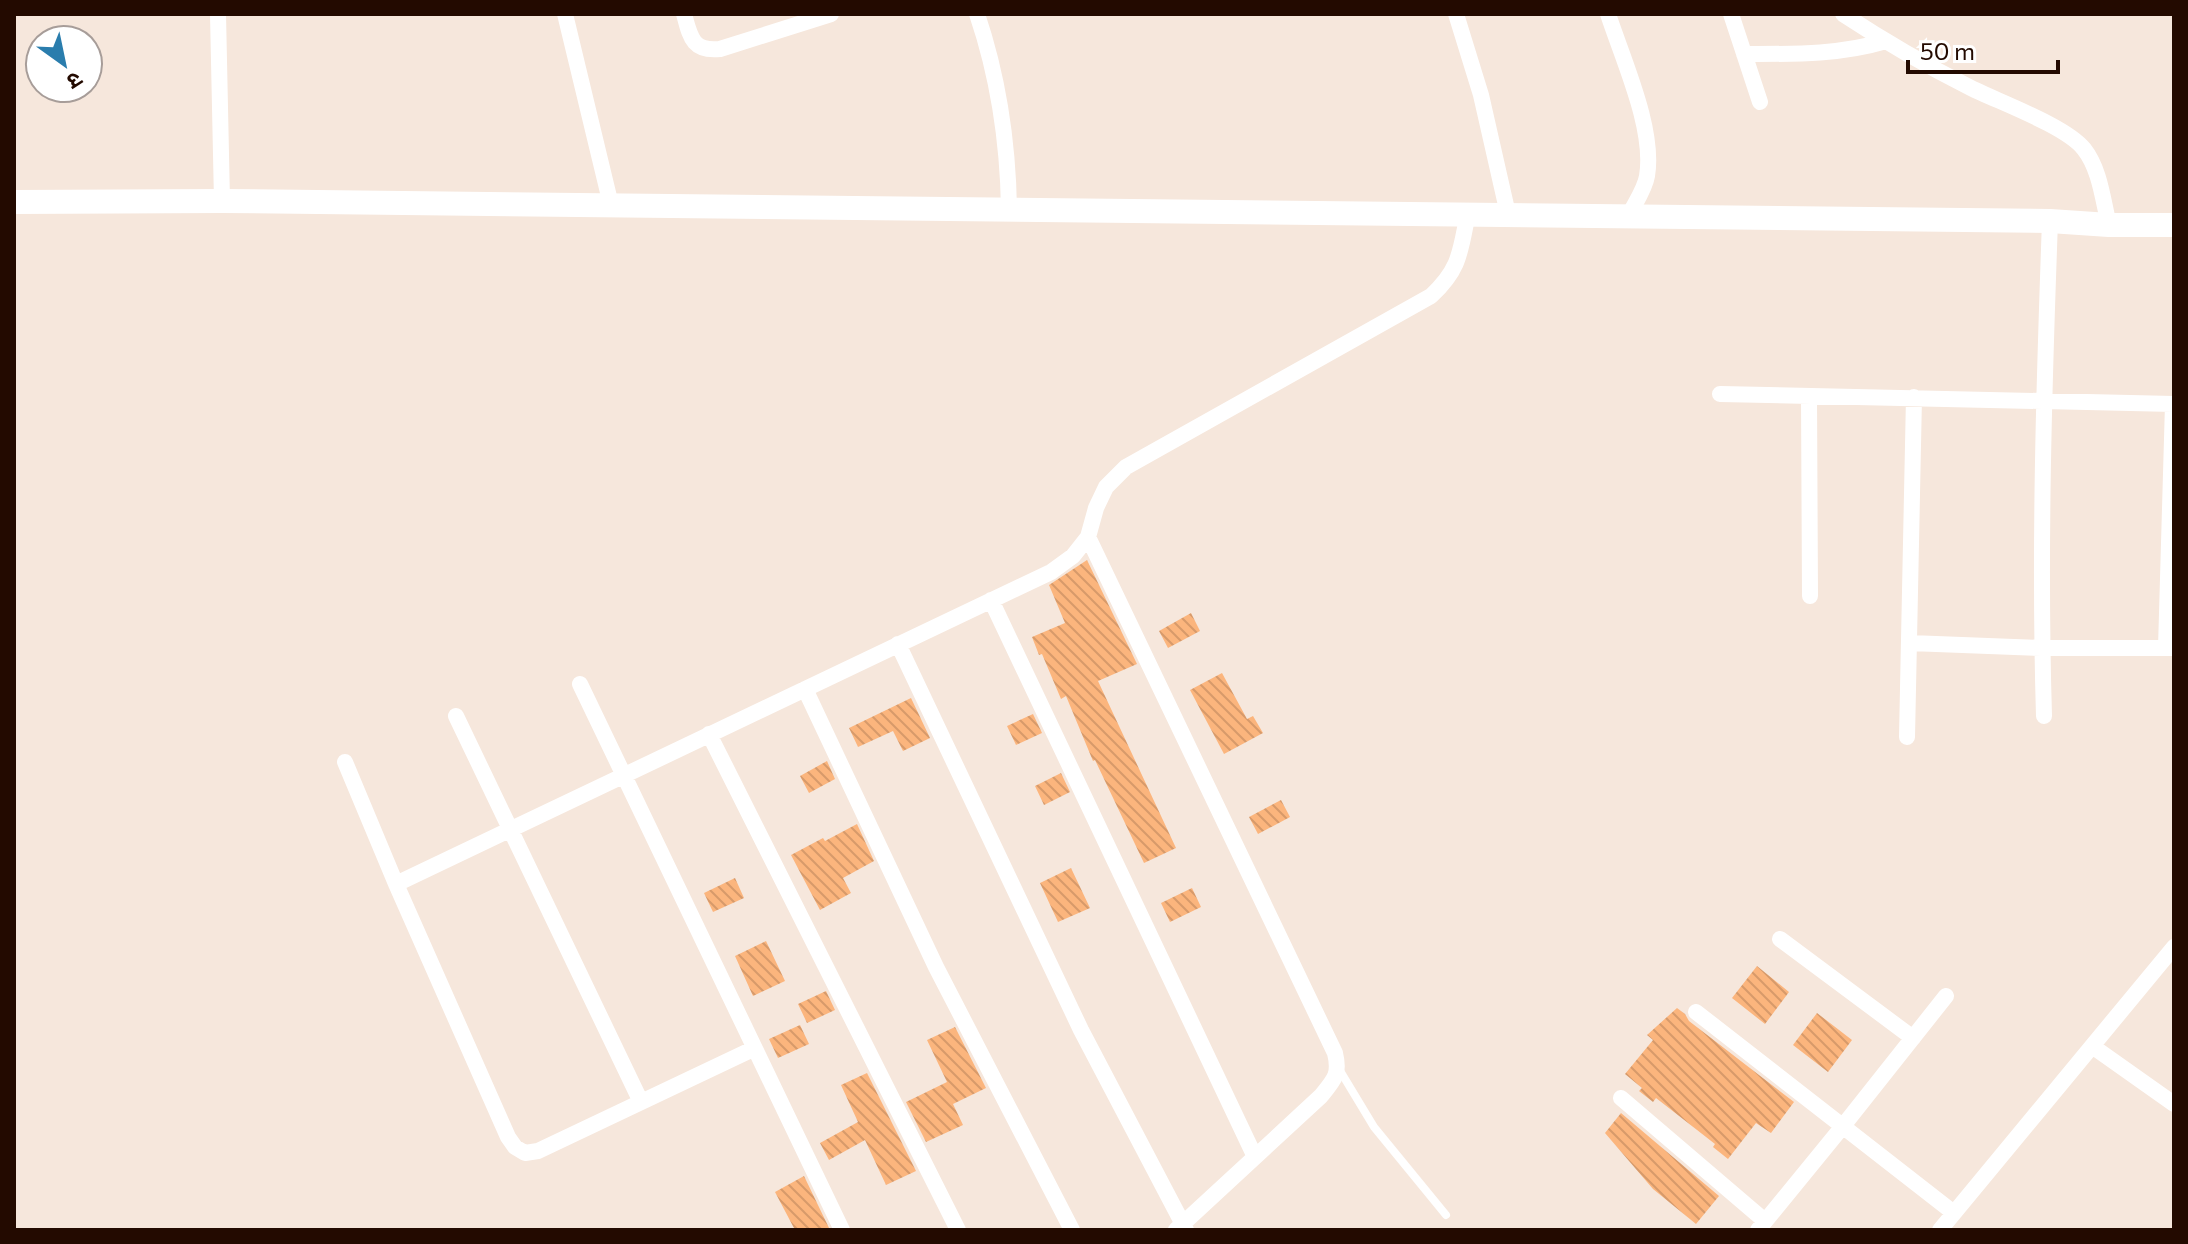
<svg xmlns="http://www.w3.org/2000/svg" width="2188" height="1244" font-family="Commissioner,'Noto Sans Devanagari',sans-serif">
  <defs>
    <pattern id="building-back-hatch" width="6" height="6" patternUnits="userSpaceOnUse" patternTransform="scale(2)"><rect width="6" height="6" fill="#fbb57d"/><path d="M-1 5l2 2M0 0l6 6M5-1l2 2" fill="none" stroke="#d79a6a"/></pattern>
  </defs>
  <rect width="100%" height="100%" fill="#f6e7dc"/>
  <!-- building -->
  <path fill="url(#building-back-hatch)" d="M1087 560 1137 664 1098 681 1176 848 1144 863 1095 760 1093 761 1066 696 1061 699 1042 654 1039 655 1032 637 1065 623 1049 585Z
    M1191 613 1200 631 1168 648 1159 631Z
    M1222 673 1247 719 1253 716 1263 733 1224 754 1190 690Z
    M911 698 930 738 903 751 893 731 858 747 849 728Z
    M1033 714 1042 733 1016 745 1007 726Z
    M827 761 835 779 809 793 800 776Z
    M1061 773 1070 792 1044 805 1035 786Z
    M1281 800 1290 817 1258 834 1249 817Z
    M857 824 874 861 843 878 851 893 820 910 791 855 823 838 825 841Z
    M1071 868 1090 908 1058 922 1040 883Z
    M735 878 744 898 713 912 704 893Z
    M1192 888 1201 907 1170 922 1161 903Z
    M766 941 785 981 753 996 735 956Z
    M1757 966 1789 992 1765 1024 1732 998Z
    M826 991 835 1010 807 1023 798 1004Z
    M1677 1008 1685 1014 1689 1021 1794 1102 1771 1133 1756 1123 1728 1159 1713 1147 1715 1144 1656 1098 1653 1102 1639 1091 1642 1088 1625 1074 1653 1040 1647 1035Z
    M1817 1013 1852 1040 1828 1072 1793 1045Z
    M800 1025 809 1044 778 1058 769 1039Z
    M955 1027 986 1088 953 1104 963 1125 926 1142 906 1102 947 1082 927 1040Z
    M867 1073 916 1171 886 1185 865 1140 829 1160 820 1143 858 1122 841 1085Z
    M1621 1113 1719 1196 1696 1224 1653 1189 1605 1133Z
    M804 1176 830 1230H795L775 1192Z"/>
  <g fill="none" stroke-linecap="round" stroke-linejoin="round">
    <!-- lane -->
    <path stroke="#fff" stroke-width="8" d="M1339 1069 1374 1127 1446 1215"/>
    <!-- street -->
    <path stroke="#fff" stroke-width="16" d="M218 14 222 201
      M565 14 611 205
      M684 14C690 36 692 52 720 49L831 14
      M977 14C998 76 1008 144 1009 209
      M1456 14 1481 95 1508 214
      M1608 14C1623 60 1655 129 1647 176 1645 189 1635 203 1629 215
      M1731 14 1760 102
      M1843 14C1884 41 1927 66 1971 88 1999 102 2066 126 2084 149 2100 169 2103 201 2109 225
      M1744 54C1793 54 1839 55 1886 41
      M1720 394 2174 404
      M1809 396 1810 596
      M1088 537 1335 1053C1340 1074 1335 1079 1321 1096L1176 1230
      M991 600 1255 1157
      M1910 643 2042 648H2174
      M898 644 1081 1030 1186 1230
      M2166 648 2173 404
      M580 684 842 1230
      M805 689 936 967 1072 1230
      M456 716 641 1102
      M2044 716C2039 551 2044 386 2050 221
      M709 734 958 1230
      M1907 737 1914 397
      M345 762 396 884 508 1137 515 1147 525 1153 538 1151 753 1049
      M396 884 1051 572 1073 556 1088 537 1096 508 1106 487 1126 467 1431 296C1461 268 1460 251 1468 213
      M1780 939 1913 1038
      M1696 1012 1954 1213
      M2092 1046 2174 1104
      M1621 1098 1765 1221
      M1758 1230 1843 1126 1946 996
      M1940 1230 2174 947"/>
    <!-- secondary -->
    <path stroke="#fff" stroke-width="24" d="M14 202 222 201 2050 221 2109 225H2174"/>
  </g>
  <!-- border -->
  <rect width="2188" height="1244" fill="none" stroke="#230a00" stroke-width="32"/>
  <!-- north arrow -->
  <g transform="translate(64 64) rotate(147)"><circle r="38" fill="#ffffff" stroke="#a79d99" stroke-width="2"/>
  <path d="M0-6L14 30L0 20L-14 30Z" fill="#2a7dad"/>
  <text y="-12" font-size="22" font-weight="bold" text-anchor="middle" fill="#230a00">उ</text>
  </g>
  <!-- scale -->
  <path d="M1908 60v12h150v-12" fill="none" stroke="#230a00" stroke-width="4"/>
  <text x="1920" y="60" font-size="24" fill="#230a00" stroke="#ffffff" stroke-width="6" paint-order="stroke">50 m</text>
</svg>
